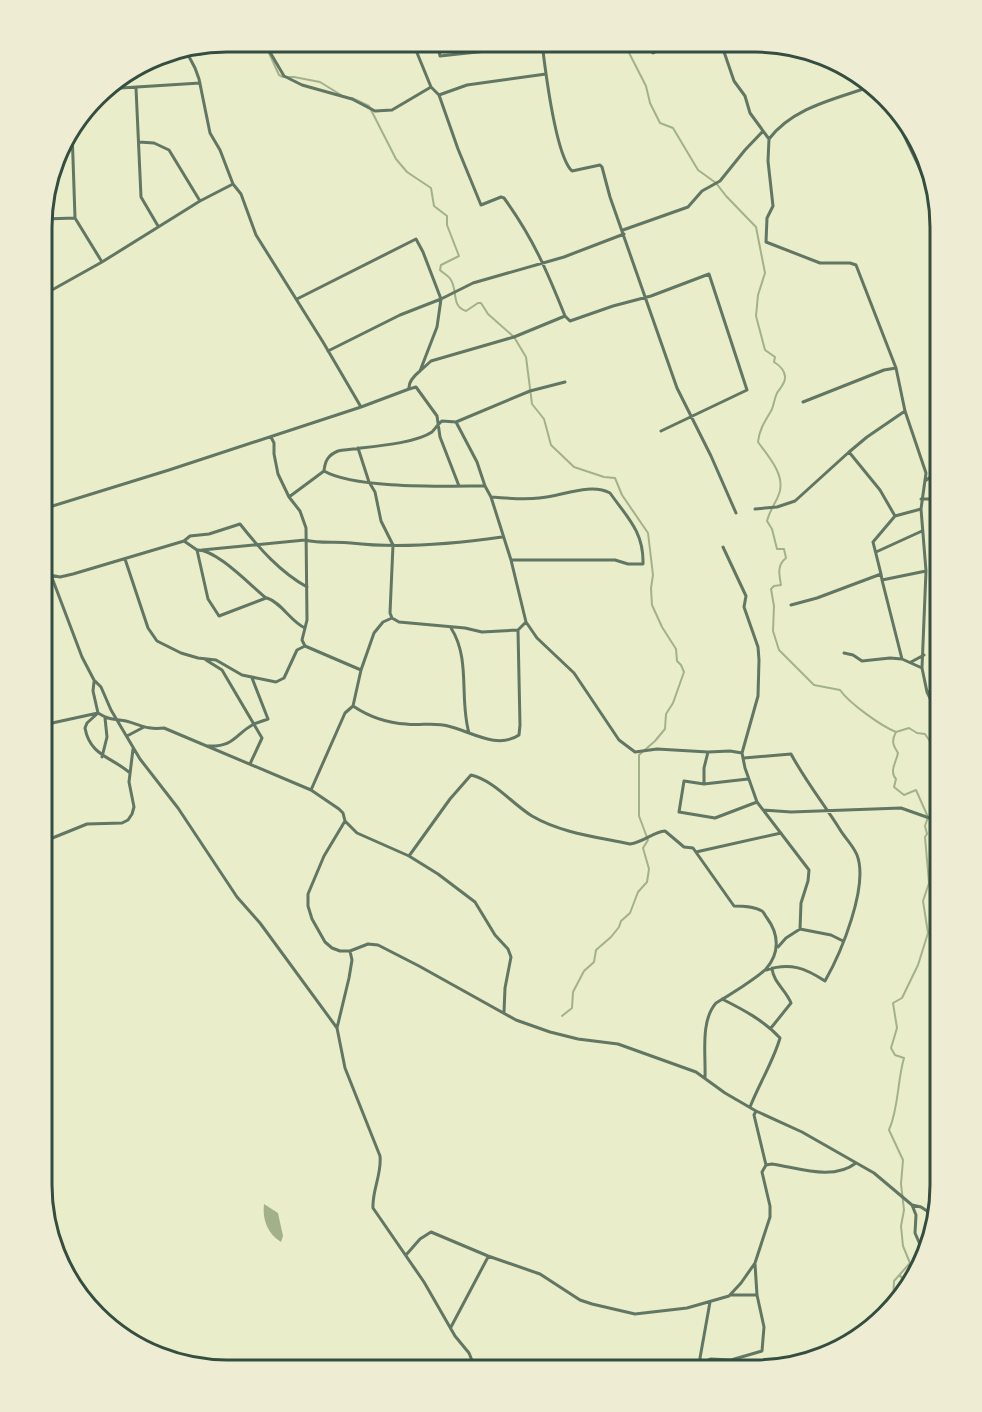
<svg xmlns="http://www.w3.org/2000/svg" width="982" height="1412" font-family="'Zilla Slab',serif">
  <rect width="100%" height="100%" fill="#e9edc9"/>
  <!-- water -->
  <path fill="#a3b18a" d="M264 1204 278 1213 283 1236 281 1242C268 1234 262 1220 264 1204Z"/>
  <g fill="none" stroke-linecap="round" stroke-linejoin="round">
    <!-- stream -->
    <path stroke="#a3b18a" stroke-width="2" d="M624 43 646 86 650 103 660 123 673 128 698 170 716 183 726 196 756 227 765 273 758 295 756 316 765 350 775 357 774 362C779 365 784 369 785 376 786 383 780 388 777 393 774 399 774 406 771 411 765 421 759 430 758 442 768 456 786 475 779 494 775 505 770 509 767 521L772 529 777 549H784L786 558C777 565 779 574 781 585L774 586 771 589 774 606 773 631 779 650 814 685 840 690C849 703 881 726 896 732 891 741 893 745 898 753 896 763 889 771 896 779L894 787 904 795 916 790 928 817 925 826 927 834 925 837 929 883 923 901 928 933 918 965 902 998 893 1003 897 1028 891 1048 895 1055 904 1058C897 1082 899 1107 889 1130L903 1160 901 1184 904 1210 901 1226 903 1246 910 1263 894 1281 893 1301
      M269 53 279 75 283 77H294L320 82 341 95
      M352 98 369 106 396 159 407 172 431 188 434 206 447 216V225L459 256 441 265 440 270C443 273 449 276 451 280 458 292 451 306 466 311L478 303H481L488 314 514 337 526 357 532 404 544 419 551 445 574 467 604 477 615 478 622 495 648 533 653 575 651 588 652 605 662 627 676 649 677 661 681 665 684 672 673 703 666 714 665 729 655 741 639 755V816L648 840 643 848 649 869 647 882 638 892 630 913 621 921 619 927 611 937 596 950 594 962 584 971 573 992 572 1008 562 1016
      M896 732 909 728 917 733 925 734 940 756
      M900 1275 904 1282 909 1286"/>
    <!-- minor -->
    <path stroke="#617663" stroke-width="3" d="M413 43 431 87 439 95 458 149 481 205 501 197 504 198C533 238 547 271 565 316
      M437 43 440 56 515 48V43
      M542 43C545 68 556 156 572 171L600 165 602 167 610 197 677 388 711 456 736 513
      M643 43 653 53 673 43
      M721 43 734 81 745 96 750 113 769 139 768 161 773 206 767 218 766 242 820 263H850L856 265 896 368 905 411 926 473 921 509 926 571 922 668 927 692 931 700 938 728H940
      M190 48 200 54 244 44 264 42 284 76 302 85 352 99 375 111 392 110 431 87
      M136 88 141 197 158 226
      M105 89 200 83
      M439 95 467 85 546 74
      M72 129 75 218 102 262
      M769 139C793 107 836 99 872 86
      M139 142 154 143 169 150 200 201
      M62 149H72
      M44 219 75 218
      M623 230 688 207 702 191 720 181 745 150 763 131
      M624 234 564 257 473 283 441 299 437 327 420 371 431 361 514 337 565 316 570 321 613 306 651 296 709 274 747 390 661 431
      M43 295 102 262 200 201 233 184 220 150 210 133 199 79 195 68 185 49
      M297 299 416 239 423 252 441 299 400 315 328 351
      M409 389 416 387 437 416 440 437 459 486
      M803 402 884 370 896 368
      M361 407 409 389C408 381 415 375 420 371
      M905 411 867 437 849 452 880 490 895 516 921 509
      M938 429 940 434
      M271 437 274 443V454L278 474 289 497 300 511 306 528 307 620 302 640 305 646
      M358 448 369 482 375 492 381 521 393 545 390 613 392 618 399 622 465 628 482 632 518 630 526 622 511 560 491 497 485 486 477 462 456 422
      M324 471C355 489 446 486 485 486
      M925 481 940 470
      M289 497 324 471C325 461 328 455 338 451 362 447 413 445 432 432 435 429 438 424 442 421L456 422 530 391 565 382
      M491 497C507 498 523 500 539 498 560 497 590 482 610 493 627 517 644 532 643 564H628L615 560H511
      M921 499H940
      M43 509 169 470 361 407 323 342 256 235 241 194 233 184
      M755 509 777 507 795 501 849 452
      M184 541 197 550 208 599 219 616 266 598C250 585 216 549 197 550
      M723 547 746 596 744 607 758 647 759 660 758 696 742 753 745 768 757 802 809 870 808 881 801 903 800 929
      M202 550 305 540C322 544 335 541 351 543 401 549 453 544 502 537
      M876 552 922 531
      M43 554 82 657 94 680 101 687 111 710 140 759 178 808 237 897 260 923 337 1028
      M125 559 148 628 157 641 181 653 198 658 216 660 242 675 276 682 284 678 297 650 305 646 361 670
      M881 574 873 542 895 516
      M50 575 60 577 73 574 184 541 190 536 209 534 240 524C259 548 280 572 307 587
      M882 580 902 659
      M267 598C282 603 290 621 305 628
      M791 605 817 598 881 574 882 580 926 571
      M526 622 537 638 574 673 619 740 635 752 657 749 708 752 730 751 742 753
      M451 628C471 659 459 699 469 733
      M844 653 853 655 862 661 890 658 902 659 922 668
      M206 660 222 670 262 738 250 764
      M911 662 924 655
      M927 692 940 690
      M353 706C368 716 387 723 406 724 419 726 434 722 448 726 470 731 497 750 519 735L520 725 518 630
      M43 725 98 713 93 691 94 682
      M127 736 144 727
      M208 746C235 747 235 734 254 724 258 722 263 721 268 719L252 678
      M102 757 107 737 105 718
      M744 758 791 754C805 780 823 803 839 828 844 837 853 845 857 855 869 886 841 953 825 981 805 968 790 962 766 970
      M130 773C112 757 90 756 85 728L87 723 98 713C111 721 112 718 126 721 141 725 147 730 164 728L311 790 339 809 343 813 345 821 324 856 308 894V906L312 919 325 942 332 948 340 951H350L368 944 378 945 419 966 516 1020 550 1032 578 1039 618 1044 696 1072 725 1093 756 1111 802 1132 874 1173 912 1205 916 1215 915 1233 922 1249
      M748 779 704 784 684 781 679 812 715 818 757 802
      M704 783V768L708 752
      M311 790 345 713 353 706 361 670 374 633 383 622 392 618
      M763 810 791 812 901 808 935 820 940 819
      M345 821 357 833 409 856 450 799 471 775C495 781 511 803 532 816 561 833 597 837 630 844 644 842 653 832 665 831L684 847 693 848 734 906C743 906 754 906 762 911 763 911 766 917 767 918 779 934 780 953 766 969 757 978 728 996 716 1003 700 1021 706 1055 705 1078
      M43 847 45 841 87 824 122 823 128 820 132 814 134 807 129 782 133 749
      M696 852 781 833
      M409 856 438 874 475 902 495 935 508 949 511 957 505 988 504 1012
      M778 947 786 938 800 929 831 935 843 941
      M350 951 352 960 349 978 337 1028 345 1068 380 1156C382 1174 372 1190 373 1208L424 1282 455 1336 469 1353 473 1363 471 1369
      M722 999C742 1009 765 1021 780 1038 773 1062 759 1084 750 1107
      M771 1028 791 1003C786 990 773 982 772 968
      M766 1165 772 1164C799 1168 833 1181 856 1163
      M912 1205 921 1207 933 1215
      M406 1255 420 1239 431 1232 488 1256 540 1274 580 1300 592 1304 635 1314 687 1308 729 1296 741 1283 755 1263 770 1217V1206L762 1172 766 1165 754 1115 756 1111
      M731 1295H757
      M451 1327 488 1257
      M701 1363 711 1359 731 1360 762 1351 764 1327 757 1295 755 1264
      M694 1370 701 1363 700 1358 710 1302"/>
    <!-- tertiary -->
    <path stroke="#617663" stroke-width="3" d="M893 112 933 196"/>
  </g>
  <!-- crop -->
  <path d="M0 0H982V1412H0ZM227 52H755A175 175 0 0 1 930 227V1185A175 175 0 0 1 755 1360H227A175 175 0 0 1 52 1185V227A175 175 0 0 1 227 52Z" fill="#eeecd3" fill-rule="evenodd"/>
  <path fill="none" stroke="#344e41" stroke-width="3" d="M227 52H755A175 175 0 0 1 930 227V1185A175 175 0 0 1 755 1360H227A175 175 0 0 1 52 1185V227A175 175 0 0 1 227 52Z"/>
</svg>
